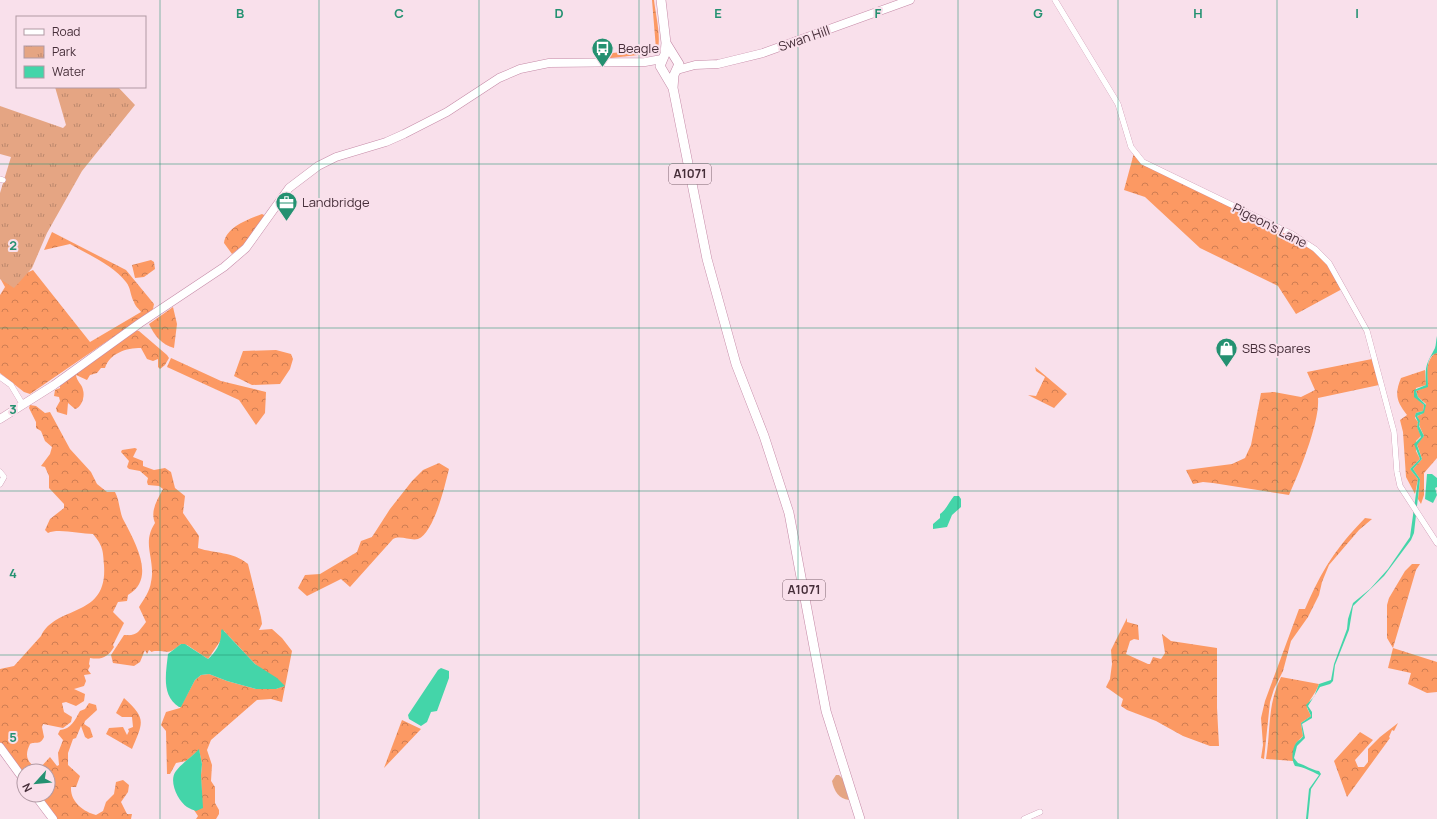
<svg xmlns="http://www.w3.org/2000/svg" width="1437" height="819" font-family="Manrope,sans-serif">
  <defs>
    <pattern id="forest-crowns" width="20" height="18" patternUnits="userSpaceOnUse"><rect width="20" height="18" fill="#fc9963"/><path d="M2 6a3 3 0 1 1 6 0M12 15a3 3 0 1 1 6 0" fill="none" stroke="#ce7d53"/></pattern>
    <pattern id="park-tufts" width="24" height="20" patternUnits="userSpaceOnUse"><rect width="24" height="20" fill="#e5a583"/><path d="M3 7l-1-3M5 7V3M7 7l1-3M15 17l-1-3M17 17v-4M19 17l1-3" fill="none" stroke="#bb876c"/></pattern>
  </defs>
  <rect width="100%" height="100%" fill="#f9e0eb"/>
  <!-- grass -->
  <path fill="#e5a583" d="M836 775H839L843 779 849 800C839 799 834 791 832 781Z"/>
  <!-- forest -->
  <path fill="url(#forest-crowns)" d="M652 0H654C655 12 663 43 656 53L611 58 602 57 601 54 656 49Z
    M1134 153 1139 158 1292 234 1322 255 1344 288 1296 314 1278 286 1200 248 1145 197 1124 190Z
    M262 214 266 216 247 242 232 254 224 243C226 227 249 219 262 214Z
    M52 232 126 270 154 304 153 309 141 318 30 394 24 392 0 373V295L5 287 0 278H15L33 270 90 342 141 312C139 309 135 306 134 302 130 295 131 288 126 282 113 265 89 255 70 244L44 250Z
    M151 260 154 262 155 269 144 277 135 278 132 265Z
    M173 307 177 324 174 348C162 345 154 335 149 324Z
    M135 330 139 331 167 355 169 358 165 365 160 369 158 367V359L153 361 147 359 141 348C126 348 110 353 105 368H101L97 373 90 375 87 380 76 375C77 382 82 384 83 390 85 396 82 407 75 409L68 403 67 415 57 412 56 408 60 401 59 397 54 396 55 390 60 388V385Z
    M276 350 291 354 293 359 290 369 280 384 252 385 234 376 243 351Z
    M1435 353H1437V458L1424 473V495L1421 504 1418 499 1420 479 1413 469 1422 459 1417 444 1424 436 1419 425 1420 422 1417 416 1422 414 1426 404 1418 397 1416 391 1428 386C1427 374 1425 362 1435 353Z
    M171 358 221 381 266 392 265 413 256 425 239 400 167 367Z
    M1372 359 1379 385 1318 398C1320 422 1299 473 1289 495L1213 483 1203 482 1193 484 1186 470 1232 464 1245 458 1251 445 1261 393 1274 392 1301 397 1315 390 1307 372Z
    M1035 367 1067 394 1054 408 1028 395 1036 396 1045 377 1036 371Z
    M1425 370 1426 385 1416 388 1415 397 1424 405 1423 411 1416 413 1415 418 1418 422 1417 427 1421 436 1416 441V451L1420 459 1410 469 1418 479 1415 494 1406 477 1403 432 1400 420 1407 415C1397 402 1394 395 1401 378Z
    M30 405 36 406 45 413 50 412 70 449 91 472 97 484 107 492H115C120 501 119 512 124 521 136 544 156 579 128 595L127 601 118 602 113 612 124 623 113 645 114 647C108 657 102 660 90 658L89 664 90 666 88 670 91 674 84 675 86 681 84 686 74 689 85 694 84 701 76 706 66 702 62 703 64 712 72 717 71 722 63 728 43 724 42 727 44 737C40 746 35 741 30 744 24 756 27 763 39 769L50 757 57 766 59 765 58 753 63 740 58 734 60 730C71 729 75 720 80 711L85 709 89 703 96 705 97 710 85 721 84 724 90 728 93 737 88 739 85 737 81 726 76 738 73 739 68 753V765L80 776 76 787H71C70 802 84 812 96 815L103 811 106 802 114 794 116 782 123 780 129 785 128 792 121 802 127 814H132L131 819H53L35 795H48V771H24V780L0 747V669L14 666 41 636C56 604 108 619 104 565 103 550 103 546 93 534 80 534 58 528 48 533L45 530 50 519 64 508V504L49 488V476L45 467 41 466 50 454 52 447 45 441 41 431 36 428V422L29 408Z
    M135 448 137 449 133 457 143 461V466L154 470 165 468 171 472 175 488 185 496 183 513 199 536 198 548C216 554 232 551 248 564L261 617 262 624 259 630 272 629 282 638 292 651 282 702 271 699 257 700 211 740 207 750 212 765 211 781 215 787V803L219 810V814L216 819H196L198 816 194 810 202 808 201 775 202 764 199 750 186 761 176 763 170 774H167L166 731 161 725 166 712 180 708 195 680 201 675 209 674 227 681 256 689H276L284 686 255 664 224 631H221V640L208 659 187 645 181 644C168 655 169 651 156 651 149 651 155 654 149 650L147 654 145 650 140 662 134 666 113 663 111 655 124 635C138 636 138 632 146 622L139 607C144 599 150 591 151 582 156 559 141 544 155 523 150 511 157 500 163 489L159 486 148 485 147 482 148 478 140 471 129 469 127 467 129 461 121 452 122 450Z
    M439 463 449 469C445 485 434 533 418 539 410 541 401 535 393 539L350 587 341 579 307 596 298 588 305 575 320 574 357 552 361 541 372 537 390 509 412 481 423 470Z
    M1365 518 1372 519 1359 530 1329 565 1322 582 1319 595 1308 617 1291 641 1283 671 1274 689 1270 702 1264 759 1261 758 1263 745 1261 718 1265 701 1299 609H1305C1322 570 1335 549 1365 518Z
    M1412 564H1420L1416 570 1393 648 1437 662V692L1427 693 1408 684 1411 673 1388 668 1393 648 1387 638V605L1389 598 1405 571Z
    M1127 618V622L1138 625 1139 640 1134 639 1130 641 1126 654 1148 664H1150L1153 657 1161 659 1165 653 1162 634 1171 641 1217 648V708L1219 746H1210L1183 736 1156 721 1127 710 1121 706 1123 699 1106 687 1110 679 1112 664 1111 650Z
    M1281 677 1319 684C1315 695 1309 699 1307 708L1311 716 1301 723 1303 736 1296 743 1293 761 1266 759C1271 729 1267 706 1281 677Z
    M124 698C147 719 143 722 132 749L106 734 109 728 123 727 127 735 129 731 128 729 133 727 132 717H122L116 713Z
    M402 720 421 729 384 768Z
    M1398 723 1394 731 1392 730 1389 737 1390 738 1347 797 1334 761 1360 732 1373 740 1355 760 1358 767H1364L1368 762V749L1380 737Z"/>
  <!-- park -->
  <path fill="url(#park-tufts)" d="M55 87H118L135 105 82 171 47 233 32 268 14 288 0 279V193L11 157 0 154V106L63 128 66 125Z"/>
  <!-- water -->
  <path fill="#44d5a9" d="M1437 336V353C1424 356 1428 376 1428 387L1416 391 1418 397 1426 405 1424 413 1417 416 1420 421 1419 426 1424 436 1417 445 1422 459 1413 469 1420 479 1414 533 1411 540 1384 576 1353 606 1349 630 1335 665 1333 681 1330 684 1320 687 1308 706 1312 712V718L1302 724 1305 738 1297 746 1294 758 1298 763C1306 765 1311 770 1319 771L1321 774 1311 789 1308 819H1306L1309 789 1319 775C1311 771 1304 767 1295 766 1291 760 1292 749 1296 743 1298 740 1301 740 1303 736L1301 723 1311 716 1306 705 1314 697 1319 684 1331 680 1334 664 1347 629 1348 619 1353 603 1370 589 1388 569 1410 537 1418 479 1410 469 1420 459 1414 444 1421 437 1417 427 1418 422 1415 416 1416 413 1423 411 1424 405 1414 397V390L1426 385C1425 365 1426 365 1435 348 1436 345 1436 340 1437 336Z
    M1427 474H1432L1437 478V487L1435 488 1437 495 1433 503 1425 499Z
    M954 496H959L961 499V507L952 515 947 527 933 529V524L940 518V514C946 510 949 502 954 496Z
    M222 629 255 664 277 678 285 686 276 689H256L227 681 209 674 201 675 195 680 181 707H179C161 696 166 673 168 654L181 644H185L208 659C216 652 222 642 221 631Z
    M441 668 449 671V678L437 711 431 712 427 722 421 726 409 719 408 715 438 670Z
    M199 749 202 764 201 775 203 808 196 811C194 810 190 809 187 807 178 801 168 781 176 771 182 763 192 757 199 749Z"/>
  <g fill="none" stroke-linecap="round" stroke-linejoin="round">
    <defs>
      <path id="street" d="M1055 0 1118 104 1131 147 1143 162 1292 234 1315 249 1329 263 1367 331 1394 432 1397 472 1400 486 1437 543
        M0 179 3 180
        M0 377 11 385 23 405
        M0 472 4 477 0 484
        M1024 819 1040 812"/>
      <path id="secondary" d="M677 70 695 65 718 64 763 53 910 0
        M0 419 54 385 140 323 224 267 246 248 289 188 318 166 336 157 386 142 404 134 447 112 499 78 520 69 549 63 645 62 662 59
        M0 747 24 780
        M35 795 53 819"/>
      <path id="primary" d="M661 0 666 43 679 64 674 75 673 88 707 259 736 364 764 436 789 513 826 711 860 819
        M666 43 665 54 660 66 673 88"/>
    </defs>
    <!-- street casing -->
    <use href="#street" stroke="#c58aa7" stroke-width="6"/>
    <!-- secondary casing -->
    <use href="#secondary" stroke="#c58aa7" stroke-width="9"/>
    <!-- primary casing -->
    <use href="#primary" stroke="#c58aa7" stroke-width="10"/>
    <!-- street -->
    <use href="#street" stroke="#fff" stroke-width="5.5"/>
    <!-- secondary -->
    <use href="#secondary" stroke="#fff" stroke-width="8"/>
    <!-- primary -->
    <use href="#primary" stroke="#fff" stroke-width="9"/>
  </g>
  <!-- grid -->
  <path fill="none" stroke="#249171" stroke-width="1" stroke-opacity="0.55" d="M160 0V819M319 0V819M479 0V819M639 0V819M798 0V819M958 0V819M1118 0V819M1277 0V819M0 164H1437M0 328H1437M0 491H1437M0 655H1437"/>
  <!-- icons -->
  <defs>
    <symbol id="bus-pin" viewBox="-11 -11 22 30"><path d="M0 17L-7.5 6A9.5 9.5 0 1 1 7.5 6Z" fill="#249171" stroke="#f9e0eb"/><path d="M-5-6H5V4H4V6H2V4H-2V6H-4V4H-5ZM-3.5-4V0h7V-4ZM-3.5 1.2v1.5H-2V1.2ZM2 1.2v1.5H3.5V1.2Z" fill="#fff"/></symbol>
    <symbol id="office-pin" viewBox="-11 -11 22 30"><path d="M0 17L-7.5 6A9.5 9.5 0 1 1 7.5 6Z" fill="#249171" stroke="#f9e0eb"/><path d="M-6-3h4V-5.5h4V-3h4V5H-6ZM-1-4.5V-3h2v-1.5ZM-6 0V1H6V0Z" fill="#fff"/></symbol>
    <symbol id="shop-pin" viewBox="-11 -11 22 30"><path d="M0 17L-7.5 6A9.5 9.5 0 1 1 7.5 6Z" fill="#249171" stroke="#f9e0eb"/><path d="M-5-2.5h2.3a2.7 3.5 0 0 1 5.4 0H5L5.5 6h-11ZM-1.5-2.5h3a1.5 2.3 0 0 0-3 0Z" fill="#fff"/></symbol>
  </defs>
  <g fill-rule="evenodd">
    <use href="#bus-pin" x="590" y="36" width="25" height="34"/>
    <use href="#office-pin" x="274" y="190" width="25" height="34"/>
    <use href="#shop-pin" x="1214" y="336" width="25" height="34"/>
  </g>
  <g text-anchor="middle" stroke-width="4" stroke-linejoin="round" paint-order="stroke">
    <!-- shield labels -->
    <g fill="#f9e0eb" stroke="#7c636e" stroke-width="1">
      <rect x="669" y="164" width="42" height="20" rx="3"/>
      <rect x="783" y="580" width="42" height="20" rx="3"/>
    </g>
    <g font-size="12" font-weight="bold" fill="#462e39">
      <text x="690" y="178">A1071</text>
      <text x="804" y="594">A1071</text>
    </g>
    <!-- street labels -->
    <g font-size="13" fill="#462e39" stroke="#f9e0eb">
      <text transform="translate(804 38) rotate(-19)" y="5">Swan Hill</text>
      <text transform="translate(1270 225) rotate(27)" y="5">Pigeon's Lane</text>
    </g>
    <!-- poi labels -->
    <g font-size="13" fill="#462e39" stroke="#f9e0eb" text-anchor="start">
      <text x="618" y="53">Beagle</text>
      <text x="302" y="207">Landbridge</text>
      <text x="1242" y="353">SBS Spares</text>
    </g>
  </g>
  <g font-size="13" text-anchor="middle" font-weight="bold" fill="#249171" stroke="#f9e0eb" stroke-width="4" stroke-linejoin="round" paint-order="stroke">
    <text x="240" y="18">B</text>
    <text x="399" y="18">C</text>
    <text x="559" y="18">D</text>
    <text x="718" y="18">E</text>
    <text x="878" y="18">F</text>
    <text x="1038" y="18">G</text>
    <text x="1198" y="18">H</text>
    <text x="1357" y="18">I</text>
    <text x="13" y="250">2</text>
    <text x="13" y="414">3</text>
    <text x="13" y="578">4</text>
    <text x="13" y="742">5</text>
  </g>
  <!-- legend -->
  <rect x="16" y="16" width="130" height="72" fill="#f9e0eb" stroke="#b199a4"/>
  <rect x="24" y="29" width="20" height="6" fill="#ffffff" stroke="#b199a4"/>
  <text x="52" y="36" font-size="12" fill="#462e39">Road</text>
  <rect x="24" y="46" width="20" height="12" fill="url(#park-tufts)" stroke="#b199a4"/>
  <text x="52" y="56" font-size="12" fill="#462e39">Park</text>
  <rect x="24" y="66" width="20" height="12" fill="#44d5a9" stroke="#b199a4"/>
  <text x="52" y="76" font-size="12" fill="#462e39">Water</text>
  <!-- north arrow -->
  <g transform="translate(36 783) rotate(243)"><circle r="19" fill="#f9e0eb" stroke="#b199a4"/>
  <path d="M0-3L7 15L0 10L-7 15Z" fill="#249171"/>
  <text y="-6" font-size="11" font-weight="bold" text-anchor="middle" fill="#462e39">N</text>
  </g>
</svg>
